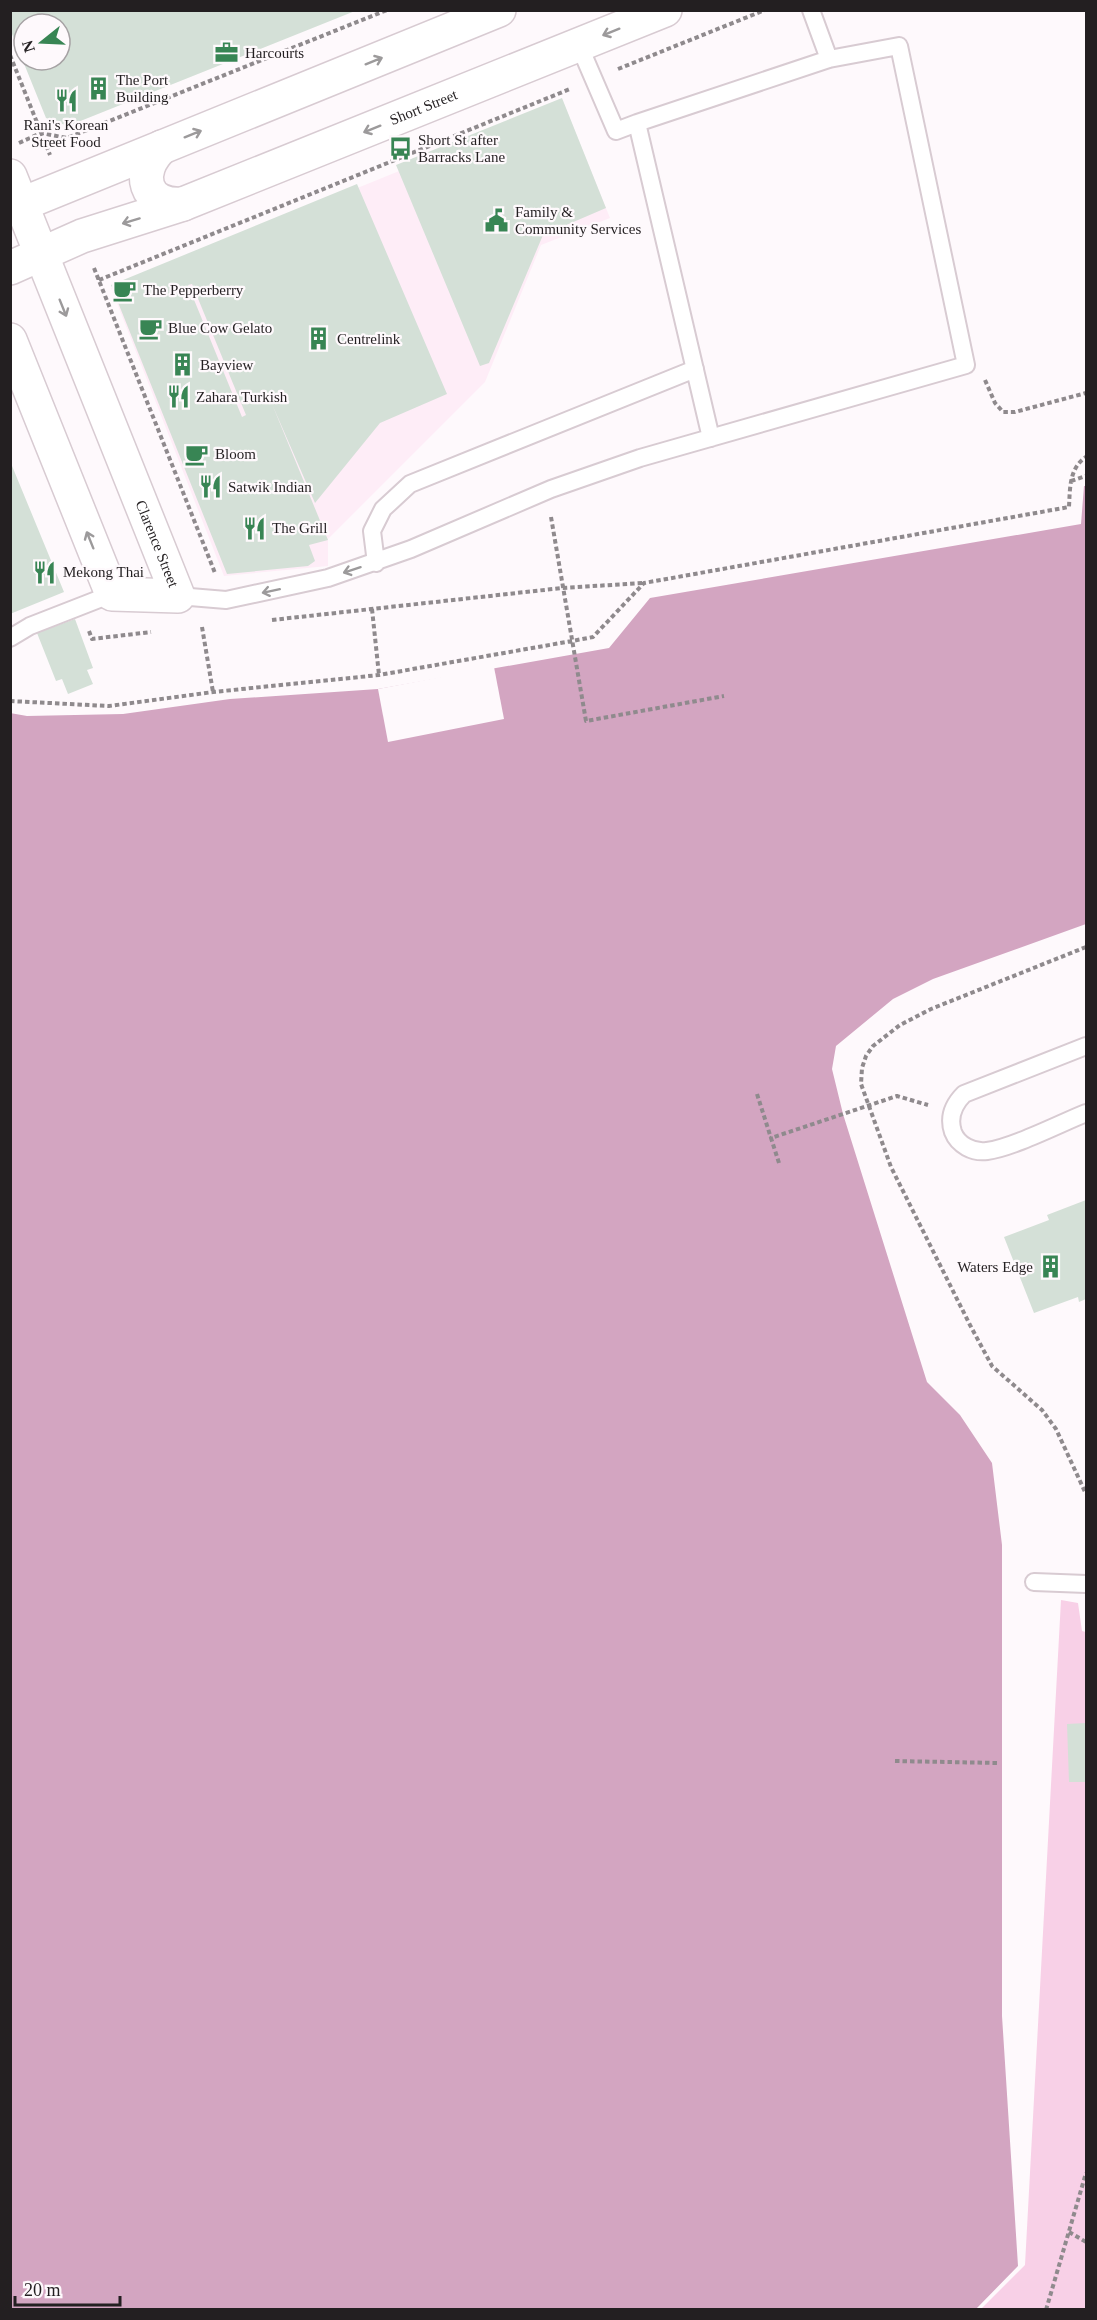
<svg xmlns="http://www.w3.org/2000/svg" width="1097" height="2320" font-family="Georgia,serif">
  <rect width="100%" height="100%" fill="#fef9fc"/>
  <!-- built -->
  <path fill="#feedf7" d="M564 104 610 218 541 245 485 382 328 539V566L224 576 111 288Z"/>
  <!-- green -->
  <path fill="#f8d0e7" d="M1061 1600 1078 1603 1082 1631 1086 1632V2309L980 2310 1025 2265Z"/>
  <!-- water -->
  <path fill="#d3a5c1" d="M1084 486H1086V924L933 979 893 999 836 1046 832 1069 843 1114 927 1382 960 1415 992 1463 1002 1545V2016L1018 2266 976 2309H11L10 713 27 716 123 714 230 699 378 689 609 648 650 598 1081 524Z"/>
  <!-- pier -->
  <path fill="#fef9fc" d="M494 667 504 719 388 742 378 689Z"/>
  <!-- building -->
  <path fill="#d4e0d7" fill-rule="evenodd" d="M10 10H355V11L68 126 46 118 10 29ZM24 24H60V60H24Z
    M562 98 606 208 543 235 489 363 480 366 396 165Z
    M357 184 447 394 380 423 315 503 272 404 328 540 309 545 315 561 308 566 227 574 111 285ZM192 284 246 415 242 417 188 285Z
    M10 461 64 592 10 614Z
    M75 619 93 668 87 670 93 684 68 694 62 679 56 681 37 633Z
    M1086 1200V1299L1079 1302 1078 1297 1034 1313 1004 1237 1049 1220 1047 1215Z
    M1086 1723V1782H1069L1067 1724Z"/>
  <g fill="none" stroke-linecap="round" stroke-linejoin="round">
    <defs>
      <path id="service" d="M811 10 829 59
        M579 45 616 131 637 123
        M376 563 372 531 383 509 410 484 695 369
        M178 596 226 600 328 578 411 549 551 489 640 458 966 365 899 46 829 59 637 123 711 438
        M10 638 30 626 112 594
        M1086 1046 964 1094C954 1104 948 1117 953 1132 958 1145 973 1153 987 1151 1012 1148 1061 1123 1086 1113
        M1034 1582 1086 1584"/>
      <g id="minor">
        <path d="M162 147C135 172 144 207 183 204"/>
        <path id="s1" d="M10 176 178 596 112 594 10 340"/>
        <path d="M10 209 499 10"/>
        <path id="s2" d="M10 268 82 236 183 204 665 10"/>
      </g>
    </defs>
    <!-- service casing -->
    <use href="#service" stroke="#d8cbd2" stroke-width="20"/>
    <!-- minor casing -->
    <use href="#minor" stroke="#d8cbd2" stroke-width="36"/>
    <!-- path -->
    <path stroke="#8f8a8d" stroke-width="4" stroke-dasharray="4.5 3" stroke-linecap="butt" d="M10 55 50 155
      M618 69 765 10
      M19 143 41 133 67 138 387 10
      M94 268 215 573
      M99 280 570 89
      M985 380 995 403 1003 412H1015L1086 393
      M1071 481 1086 476
      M551 517 586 721 724 696
      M372 609 379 675
      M272 620 562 588 643 583
      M202 627 213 692
      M89 631 92 639 151 632
      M10 701 109 706 213 692 379 675 572 641 593 637 644 583 1069 507C1070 489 1069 468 1086 457
      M1086 947 931 1009 900 1025 873 1046 866 1056 862 1068 861 1084 891 1167 970 1325 992 1366 1042 1410 1056 1429 1086 1494
      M757 1094 771 1138
      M779 1163 771 1138 897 1096 928 1105
      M895 1761 998 1763
      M1069 2232 1086 2242
      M1046 2310 1086 2173"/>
    <!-- service -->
    <use href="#service" stroke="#fff" stroke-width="16"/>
    <!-- minor -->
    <use href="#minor" stroke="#fff" stroke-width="33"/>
  </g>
  <!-- one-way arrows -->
  <defs><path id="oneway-shaft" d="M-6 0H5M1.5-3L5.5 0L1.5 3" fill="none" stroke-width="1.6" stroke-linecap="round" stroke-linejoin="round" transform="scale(1.5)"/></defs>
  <g stroke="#9c9a9b">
    <use href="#oneway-shaft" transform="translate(611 32) rotate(158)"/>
    <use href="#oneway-shaft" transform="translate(374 61) rotate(-22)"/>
    <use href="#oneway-shaft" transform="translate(372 129) rotate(158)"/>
    <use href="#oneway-shaft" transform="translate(193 134) rotate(-22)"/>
    <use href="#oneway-shaft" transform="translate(131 221) rotate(163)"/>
    <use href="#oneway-shaft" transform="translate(63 308) rotate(68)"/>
    <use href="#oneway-shaft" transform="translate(90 540) rotate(-112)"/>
    <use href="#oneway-shaft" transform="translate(352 570) rotate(162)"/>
    <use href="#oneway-shaft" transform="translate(271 591) rotate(168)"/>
  </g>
  <!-- icons -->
  <defs>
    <symbol id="office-bare" viewBox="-9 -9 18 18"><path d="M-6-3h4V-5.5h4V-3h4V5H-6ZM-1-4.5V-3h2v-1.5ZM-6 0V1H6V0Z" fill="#388554" stroke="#fef9fc" stroke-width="2.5" paint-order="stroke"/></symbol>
    <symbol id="building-bare" viewBox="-9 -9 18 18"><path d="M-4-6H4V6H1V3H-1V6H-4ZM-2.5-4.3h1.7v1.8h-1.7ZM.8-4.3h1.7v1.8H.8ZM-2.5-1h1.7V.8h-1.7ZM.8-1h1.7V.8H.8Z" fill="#388554" stroke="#fef9fc" stroke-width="2.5" paint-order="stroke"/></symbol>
    <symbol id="restaurant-bare" viewBox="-9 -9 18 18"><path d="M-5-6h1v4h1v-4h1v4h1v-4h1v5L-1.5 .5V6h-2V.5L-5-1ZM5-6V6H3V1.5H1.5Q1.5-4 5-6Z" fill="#388554" stroke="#fef9fc" stroke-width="2.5" paint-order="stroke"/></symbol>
    <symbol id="bus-bare" viewBox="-9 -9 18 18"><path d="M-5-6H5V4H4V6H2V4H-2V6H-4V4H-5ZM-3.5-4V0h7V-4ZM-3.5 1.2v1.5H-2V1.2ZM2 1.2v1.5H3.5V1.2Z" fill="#388554" stroke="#fef9fc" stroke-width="2.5" paint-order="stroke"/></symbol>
    <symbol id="civic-bare" viewBox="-9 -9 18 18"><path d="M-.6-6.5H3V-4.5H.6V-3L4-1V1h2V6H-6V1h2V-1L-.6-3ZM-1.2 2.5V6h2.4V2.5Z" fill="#388554" stroke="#fef9fc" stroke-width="2.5" paint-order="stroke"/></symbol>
    <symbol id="cafe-bare" viewBox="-9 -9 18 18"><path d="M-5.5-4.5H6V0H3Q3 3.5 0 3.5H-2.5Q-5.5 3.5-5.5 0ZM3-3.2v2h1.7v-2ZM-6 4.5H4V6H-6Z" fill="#388554" stroke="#fef9fc" stroke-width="2.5" paint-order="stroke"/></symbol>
  </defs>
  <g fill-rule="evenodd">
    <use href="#office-bare" x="210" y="36" width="33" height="33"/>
    <use href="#building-bare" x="82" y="72" width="33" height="33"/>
    <use href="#restaurant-bare" x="50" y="84" width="33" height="33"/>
    <use href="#bus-bare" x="384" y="132" width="33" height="33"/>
    <use href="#civic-bare" x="480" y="204" width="33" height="33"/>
    <use href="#cafe-bare" x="108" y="274" width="33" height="33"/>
    <use href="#cafe-bare" x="134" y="312" width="33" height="33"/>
    <use href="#building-bare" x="302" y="322" width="33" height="33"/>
    <use href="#building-bare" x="166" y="348" width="33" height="33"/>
    <use href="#restaurant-bare" x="162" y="380" width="33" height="33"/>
    <use href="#cafe-bare" x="180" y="438" width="33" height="33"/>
    <use href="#restaurant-bare" x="194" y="470" width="33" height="33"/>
    <use href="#restaurant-bare" x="238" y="512" width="33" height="33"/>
    <use href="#restaurant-bare" x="28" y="556" width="33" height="33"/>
    <use href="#building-bare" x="1034" y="1250" width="33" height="33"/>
  </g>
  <g text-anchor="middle" stroke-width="4.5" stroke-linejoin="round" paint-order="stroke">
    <!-- poi labels -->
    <g font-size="15" fill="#231f21" stroke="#fef9fc" text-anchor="start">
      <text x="245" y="58">Harcourts</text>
      <text x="116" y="85">The Port<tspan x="116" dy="17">Building</tspan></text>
      <text x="66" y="130" text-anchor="middle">Rani's Korean<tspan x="66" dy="17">Street Food</tspan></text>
      <text x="418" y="145">Short St after<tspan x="418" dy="17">Barracks Lane</tspan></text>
      <text x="515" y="217">Family &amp;<tspan x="515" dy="17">Community Services</tspan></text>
      <text x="143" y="295">The Pepperberry</text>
      <text x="168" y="333">Blue Cow Gelato</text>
      <text x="337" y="344">Centrelink</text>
      <text x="200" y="370">Bayview</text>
      <text x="196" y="402">Zahara Turkish</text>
      <text x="215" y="459">Bloom</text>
      <text x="228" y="492">Satwik Indian</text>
      <text x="272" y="533">The Grill</text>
      <text x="63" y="577">Mekong Thai</text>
      <text x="1033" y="1272" text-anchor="end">Waters Edge</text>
    </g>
    <!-- street labels -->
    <g font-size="15" fill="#231f21" stroke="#fef9fc">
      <text dy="5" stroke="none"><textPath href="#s2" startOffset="444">Short Street</textPath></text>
      <text dy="5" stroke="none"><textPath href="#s1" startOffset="396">Clarence Street</textPath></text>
    </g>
  </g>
  <!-- border -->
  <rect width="1097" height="2320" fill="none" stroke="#231f21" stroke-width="24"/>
  <!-- north arrow -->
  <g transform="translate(42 42) rotate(252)"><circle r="28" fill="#fef9fc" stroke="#a6a2a4" stroke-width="1.5"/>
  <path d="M0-4.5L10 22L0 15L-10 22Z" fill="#388554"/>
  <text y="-9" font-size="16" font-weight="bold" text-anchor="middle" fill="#231f21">N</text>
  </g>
  <!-- scale -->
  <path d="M15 2296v9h105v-9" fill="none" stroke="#231f21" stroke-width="3"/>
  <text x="24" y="2296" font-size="18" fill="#231f21" stroke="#fef9fc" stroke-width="4.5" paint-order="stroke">20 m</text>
</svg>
